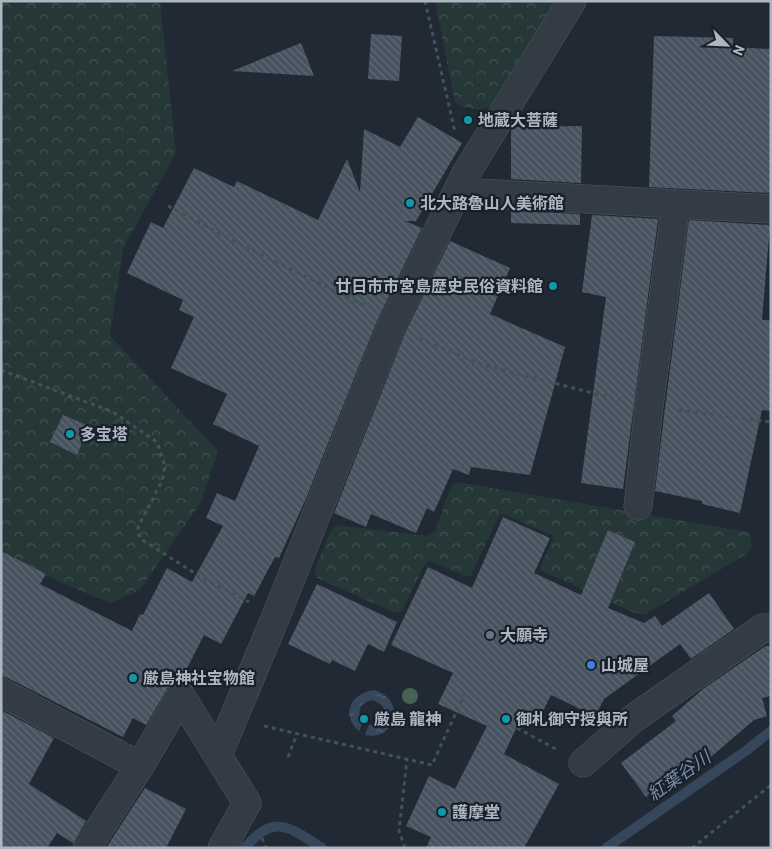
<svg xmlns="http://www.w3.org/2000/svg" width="772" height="849" font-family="Barlow,'Noto Sans JP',sans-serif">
  <defs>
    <pattern id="forest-crowns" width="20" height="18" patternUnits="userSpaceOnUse" patternTransform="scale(1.25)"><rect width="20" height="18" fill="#253737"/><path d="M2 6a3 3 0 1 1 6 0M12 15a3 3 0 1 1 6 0" fill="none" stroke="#425252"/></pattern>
    <pattern id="water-ripples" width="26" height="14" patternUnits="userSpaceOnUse" patternTransform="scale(1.25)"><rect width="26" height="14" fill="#36475c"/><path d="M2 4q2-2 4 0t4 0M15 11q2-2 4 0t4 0" fill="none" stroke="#505f72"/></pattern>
    <pattern id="building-back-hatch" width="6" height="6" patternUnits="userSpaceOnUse" patternTransform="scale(1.25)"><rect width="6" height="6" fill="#485360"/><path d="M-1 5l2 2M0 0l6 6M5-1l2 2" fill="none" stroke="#606a75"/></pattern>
  </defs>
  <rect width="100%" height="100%" fill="#202934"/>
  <!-- forest -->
  <path fill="url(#forest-crowns)" d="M1 1H160L176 153 123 249 110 336 218 451 201 502 140 590 110 603 4 558 1 556Z
    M435 1H557L503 89 491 106 481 110 463 107 455 102Z
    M457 482 748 532 750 533 752 548 747 554 644 615 635 613 542 571 540 568 553 539 552 535 503 514 499 515 471 576 468 577 430 561 425 564 402 611 395 613 317 578 314 572 330 532 336 525 428 536 435 531 451 486Z"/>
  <!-- water -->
  <path fill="url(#water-ripples)" d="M374 690C408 700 395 742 365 735L369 725C382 726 387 717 383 706L373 700C360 702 356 711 363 722L359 731C340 715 351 693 374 690Z"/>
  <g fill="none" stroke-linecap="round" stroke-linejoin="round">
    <!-- stream -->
    <path stroke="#36475c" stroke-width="10" d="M245 848C274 812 290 828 322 848
      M606 848 747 750 771 731"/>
  </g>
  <!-- building -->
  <path fill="url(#building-back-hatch)" d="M371 34 402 36 399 81 368 79Z
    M654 36 733 38V47L771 49V193L649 187Z
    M301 43 314 76 232 71Z
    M418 117 462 143 416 221H405L422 228 377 321 305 501 279 558 275 557 254 596 248 593 221 644 204 635 181 680 174 682 168 688 146 725 133 718 123 737 8 678 1 676V551L46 574 40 584 132 631 140 614 143 615 167 568 192 582 223 526 206 518 217 493 235 501 259 446 213 424 227 394 171 368 194 317 179 310 183 300 127 273 151 222 163 228 194 168 234 187 237 181 318 220 347 159 360 192 364 129 400 147Z
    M582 126 581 183 511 179V130L513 127Z
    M511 211 580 214V225L511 223Z
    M592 215 658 219 623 489 581 483 606 297 582 292Z
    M689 220 770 225 762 320H771V411L762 410 740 513 702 504V501L655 491 665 408Z
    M450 241 510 268 490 314 565 347 530 475 471 467 469 475 453 469 434 512 427 508 416 533 371 514 366 527 334 513 405 333Z
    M63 415 89 426 77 455 50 442Z
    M503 517 550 538 534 573 581 595 608 530 635 542 608 608 644 623 655 616 662 626 709 593 734 629 691 659 680 644 604 699 595 716 551 695 540 717 525 710 504 754 559 784 524 848H426L431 837 406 826 429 776 455 789 487 726 438 704 453 673 391 645 428 567 472 588Z
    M317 584 397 622 384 652 368 644 355 671 332 660 330 664 288 644Z
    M771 645V696L762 698 767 716 754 720 705 762 703 758 646 797 621 763 676 721 672 716 703 689 764 647Z
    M1 710 54 738 29 784 86 821 73 843 57 833 47 848H1Z
    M145 788 186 809 166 848H106Z"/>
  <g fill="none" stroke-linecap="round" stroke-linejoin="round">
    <defs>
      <path id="minor" d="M457 192 771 209
        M638 506 649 406 676 203
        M1 692 140 766
        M218 755 276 616 391 327 465 175 572 1
        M583 763 634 718 763 628H771
        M87 848 140 766 181 696 247 803 222 848"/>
    </defs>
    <!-- minor casing -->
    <use href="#minor" stroke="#515963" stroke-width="29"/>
    <!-- path -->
    <path stroke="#415355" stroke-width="3" stroke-dasharray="4 4" stroke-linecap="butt" d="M425 1 455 132
      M168 206 251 250 366 306
      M419 339 484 365 620 400
      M1 370 113 412 157 442 165 466 162 481 138 527V533L141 539 204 579 249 602
      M678 410 771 422
      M264 726 432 765 464 695
      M517 728 556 749
      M288 757 297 734
      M262 838 266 848
      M405 848 399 831 407 759
      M692 848 771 785"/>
    <!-- minor -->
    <use href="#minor" stroke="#333b45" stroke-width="28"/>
  </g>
  <!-- trees -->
  <circle fill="#476254" cx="410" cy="696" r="8"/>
  <!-- markers -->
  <g fill="#0f9aa8" stroke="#192029" stroke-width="2">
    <circle cx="468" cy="120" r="5"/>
    <circle cx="410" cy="203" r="5"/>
    <circle cx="553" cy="286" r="5"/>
    <circle cx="70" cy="434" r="5"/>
    <circle cx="133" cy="678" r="5"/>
    <circle cx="364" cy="719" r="5"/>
    <circle cx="506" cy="719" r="5"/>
    <circle cx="442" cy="812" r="5"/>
  </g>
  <circle fill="#6b7280" stroke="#192029" stroke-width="2" cx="490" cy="635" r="5"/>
  <circle fill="#3f7fe0" stroke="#192029" stroke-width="2" cx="591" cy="665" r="5"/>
  <g text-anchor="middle" stroke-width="4.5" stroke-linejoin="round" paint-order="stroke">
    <!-- poi labels -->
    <g font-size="16" font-weight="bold" fill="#adb6c2" stroke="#192029" text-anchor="start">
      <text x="478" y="126">地蔵大菩薩</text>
      <text x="420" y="209">北大路魯山人美術館</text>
      <text x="543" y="292" text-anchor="end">廿日市市宮島歴史民俗資料館</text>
      <text x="80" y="440">多宝塔</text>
      <text x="500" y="641">大願寺</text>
      <text x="601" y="671">山城屋</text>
      <text x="143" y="684">厳島神社宝物館</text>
      <text x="374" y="725">厳島 龍神</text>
      <text x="516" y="725">御札御守授與所</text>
      <text x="452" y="818">護摩堂</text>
    </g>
    <!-- water labels -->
    <g font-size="18" font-style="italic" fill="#768ea9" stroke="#192029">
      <text transform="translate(679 776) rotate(-35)" y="6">紅葉谷川</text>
    </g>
  </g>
  <!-- border -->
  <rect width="772" height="849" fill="none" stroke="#adb6c2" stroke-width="5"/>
  <!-- north arrow -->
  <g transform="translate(727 45) rotate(114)" stroke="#192029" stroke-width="4" paint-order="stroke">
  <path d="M0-4L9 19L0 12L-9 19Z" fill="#adb6c2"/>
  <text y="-8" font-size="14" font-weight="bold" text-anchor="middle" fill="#adb6c2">N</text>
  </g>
</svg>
